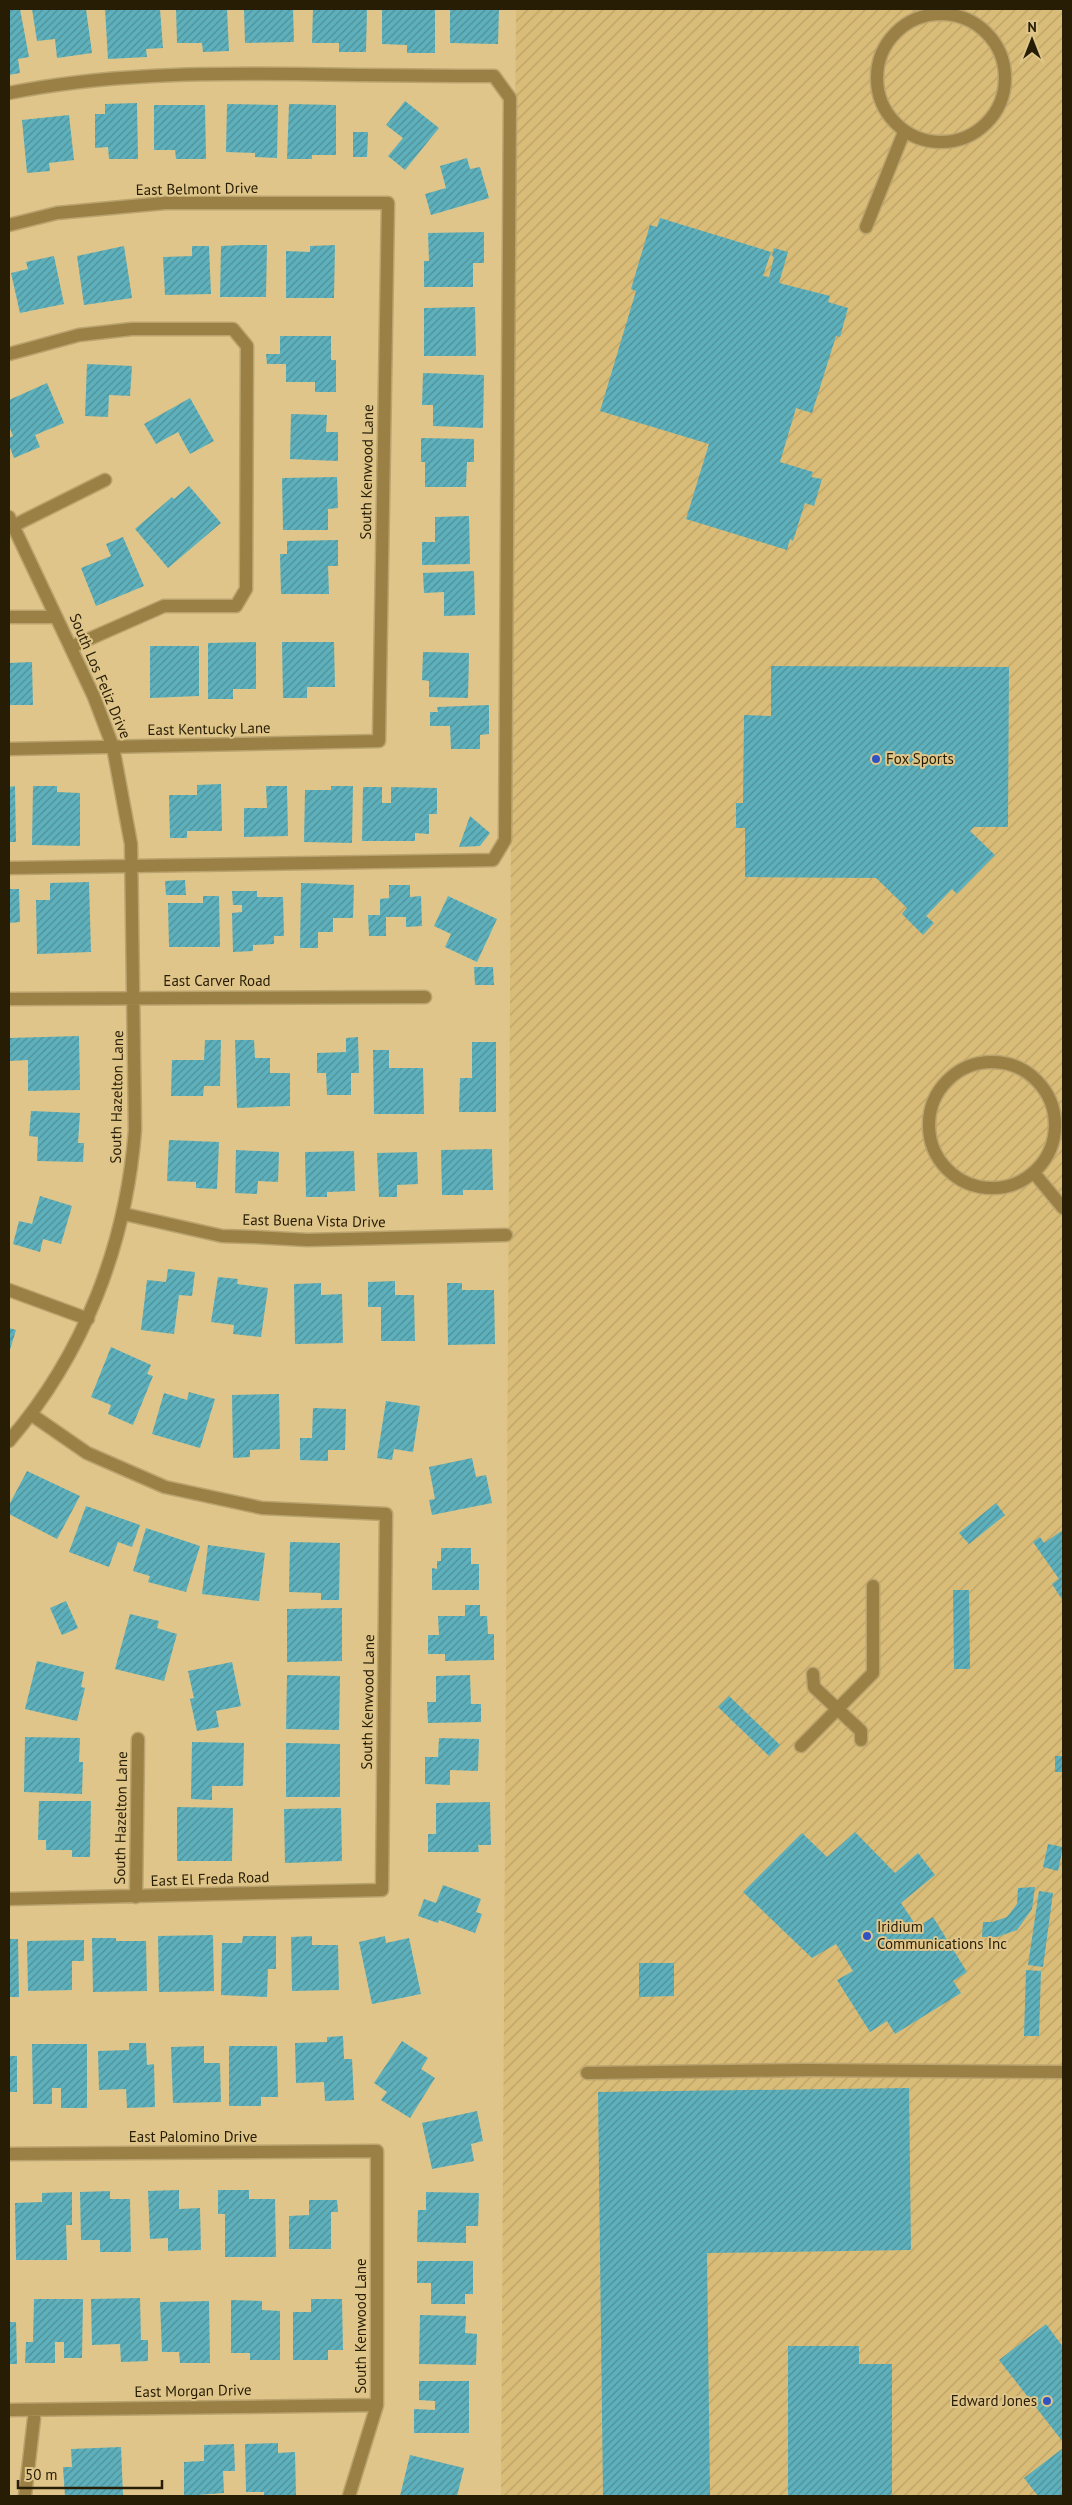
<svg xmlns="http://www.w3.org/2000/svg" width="1072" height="2505" font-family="'PT Sans',sans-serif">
  <defs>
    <pattern id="industrial-furrows" width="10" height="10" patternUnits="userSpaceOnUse" patternTransform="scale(1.25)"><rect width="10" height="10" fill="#d9bc78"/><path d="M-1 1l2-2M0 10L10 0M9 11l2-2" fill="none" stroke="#baa166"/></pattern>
    <pattern id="building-hatch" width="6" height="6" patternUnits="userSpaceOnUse" patternTransform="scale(1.25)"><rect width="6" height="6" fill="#5eb1bc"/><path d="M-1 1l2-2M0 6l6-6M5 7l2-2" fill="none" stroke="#4e8f97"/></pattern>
  </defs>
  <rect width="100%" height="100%" fill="#dfc589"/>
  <!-- industrial -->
  <path fill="url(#industrial-furrows)" d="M516 9H1063V2496H501Z"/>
  <!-- building -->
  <path fill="url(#building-hatch)" d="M9 9H20L29 57 18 59 20 73 9 75Z
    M32 9H86L92 53 57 58 55 39 37 41Z
    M105 9H160L163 48 146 49 147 57 108 59Z
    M176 9H227L229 51 203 52 202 43H177Z
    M244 9H293L294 42 245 43Z
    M313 9H367L366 52H339V43H312Z
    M382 9H435V53H407V45L382 44Z
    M450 9H499L498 44 450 43Z
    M405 101 439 128 405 170 388 156 403 138 386 125Z
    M137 103 138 159H109L108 147 95 148V114H105V104Z
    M227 104 278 105 277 158 255 157V153L226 152Z
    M289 104 336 105V155H312V159H287Z
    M154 105H205L206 159H176L175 150H154Z
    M69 115 74 160 49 163 50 171 27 173 22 120Z
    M353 132H368L367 157H353Z
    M467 158 470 169 480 167 489 198 431 215 425 194 446 188 440 166Z
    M660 218 771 252 763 276 769 277 774 257 772 256 774 248 788 252 779 283 830 296 828 302 848 308 840 337 836 336 812 413 796 408 780 462 813 472 811 477 822 479 814 506 805 503 793 541 790 539 787 550 686 519 709 444 600 411 636 291 631 289 650 225 657 227Z
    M484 232V263H473V287H424V261H429L428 233Z
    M242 245H267L266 297H220L221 246Z
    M335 245 334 298H286V251L310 252V246Z
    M124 246 132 298 84 305 77 256Z
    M192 246H209L211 294 165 295 163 257 192 256Z
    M54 256 64 304 20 313 11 273 28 269 26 262Z
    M475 307 476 356H424V308Z
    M280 336H331V360H336V392H315V382H286V364H267L266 354H280Z
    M87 364 132 366 130 396 109 395 108 417 85 416Z
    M423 373 484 375 483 428 433 426V405H422Z
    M47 383 64 423 35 435 40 447 14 458 9 445V438L13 436 9 426V400Z
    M190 398 214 441 190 454 178 432 156 444 144 424Z
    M291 414 327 415 326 432H338V461L290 459Z
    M421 438 474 439V462H467L466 487H425V462H421Z
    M337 477 338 508 328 509V530H283L282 478Z
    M189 486 221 523 168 568 135 529 172 497 174 499Z
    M469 516 470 564 422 565V542H435V517Z
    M123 537 144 586 96 606 81 568 111 556 106 544Z
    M338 540V566H328L329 594H281L280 554H287V541Z
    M474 571 475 615 444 616V592L424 593 423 573Z
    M256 642V689H233V699H208V643Z
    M282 642H334L335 687H307V698H283Z
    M150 646H199V696L150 698Z
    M423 652 469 653 468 698 429 697V681L422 680Z
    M32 662 33 705H9V663Z
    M771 666 1009 667 1008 827H974L970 831 995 855 957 894 952 889 926 916 934 923 923 935 902 914 907 908 876 878 745 877V828H736V803H743L744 715 771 716Z
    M489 705V734L480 735V749H451L450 726H430V712H438L437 707Z
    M221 784 222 831H187V838H170L169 795H197V785Z
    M15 786 16 842H9V787Z
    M33 786H57V792L80 793V846L32 845Z
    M266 786H287L288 836 244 837V808H267Z
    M331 786H353L352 843 304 842 305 790H331Z
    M363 787H382V803H391V787L437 788V814H429V834L415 833V841H362Z
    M470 816 490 833 480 846 459 847Z
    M185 880 186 895H166L165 881Z
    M89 882 91 952 37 954 36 900H50V883Z
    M301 883 354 885 353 918H333V932H318V948H300Z
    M389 885H410V897L421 896 422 926 406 927V917H386V936H369L368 915H380V899L389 898Z
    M9 889H19L20 922 9 923Z
    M232 891H257V897H283L284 936H274V944L253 945V951L233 952 232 913 242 912V905H233Z
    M203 896H219L220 947H169L168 903H203Z
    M448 896 497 919 477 962 445 947 451 934 434 926Z
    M474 967H493L494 985H475Z
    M79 1036 80 1090 28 1091V1060L9 1061V1038Z
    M358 1037 359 1073H351V1095H327L326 1073H317V1053L346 1052V1038Z
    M205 1040H221L220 1086H204L203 1096H171L172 1060H204Z
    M235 1040H254L255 1058H270V1073H290V1106L237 1108Z
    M472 1042H496V1112H459L460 1078H472Z
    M373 1050H389V1068H423L424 1114H374Z
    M31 1111 80 1113 78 1143H84L83 1162 37 1161 38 1137 29 1136Z
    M169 1140 219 1142 217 1189 196 1188V1182L167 1181Z
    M492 1149 493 1190H463V1195H442L441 1150Z
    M236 1150 279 1152 278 1182 258 1181 257 1194 235 1193Z
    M354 1151 355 1191 327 1192V1197H306L305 1152Z
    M417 1152 418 1184 397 1185V1197H379L377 1153Z
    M40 1196 72 1206 61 1244 43 1239 40 1252 13 1244 19 1221 32 1224Z
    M168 1269 195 1272 192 1296 179 1295 174 1334 141 1330 147 1280 166 1282Z
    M218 1277 238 1279 237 1284 268 1288 261 1337 233 1334 234 1325 211 1322Z
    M395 1281V1295H414L415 1341H381V1307H368V1282Z
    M321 1283V1295L342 1294 343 1343 295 1344 294 1284Z
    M447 1283H462V1290H494L495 1344 448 1345Z
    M9 1328 16 1330 9 1353Z
    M111 1347 151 1365 147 1374 153 1376 133 1425 108 1414 111 1405 91 1397Z
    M189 1392 215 1399 200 1448 152 1434 164 1393 187 1400Z
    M279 1394 280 1449 250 1450V1457L233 1458 232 1395Z
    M386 1401 420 1406 413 1452 394 1449 392 1460 377 1458Z
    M313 1408 346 1409 345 1450H328V1461L300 1460V1438H312Z
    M472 1458 476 1477 486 1475 492 1503 432 1515 429 1500 435 1499 429 1467Z
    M27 1471 80 1496 57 1539 9 1514V1505Z
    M996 1503 1005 1515 969 1544 959 1533Z
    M86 1506 140 1525 132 1547 118 1542 109 1567 69 1552Z
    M146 1528 200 1546 186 1592 148 1582 150 1576 133 1571Z
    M1063 1530V1601L1052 1584 1059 1579 1033 1542 1040 1537 1044 1543Z
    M290 1542 340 1543 339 1600H321V1593L289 1592Z
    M208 1545 265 1553 259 1601 202 1594Z
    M441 1548H471V1564H479V1590H432V1568L437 1569V1561H441Z
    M953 1590H969L970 1669H954Z
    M66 1601 78 1628 62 1635 50 1608Z
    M465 1605H480V1616H487L488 1634H494V1660L445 1661V1654H428V1635H439L438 1616H465Z
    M342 1608V1661L287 1662V1609Z
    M130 1614 159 1621 157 1628 177 1634 164 1681 115 1669Z
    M37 1661 84 1672 81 1687 85 1688 77 1721 25 1709Z
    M232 1662 241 1706 216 1711 219 1727 197 1731 190 1699 194 1698 188 1671Z
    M287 1675 340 1676 339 1730 286 1729Z
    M470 1675 471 1704H481V1722L428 1723 427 1702H436V1676Z
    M729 1696 780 1745 769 1756 718 1707Z
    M25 1737 80 1738 79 1762H83L82 1794 24 1792Z
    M439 1738 479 1739 478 1771 450 1770V1785L425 1784V1757H438Z
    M192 1742 244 1743 243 1786H212V1800L191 1799Z
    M286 1743 340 1744V1797H286Z
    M1055 1756H1063V1772H1055Z
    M39 1801H91L90 1857H72V1850H46V1840H38Z
    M490 1802 491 1845H478L479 1852H428V1834H436V1803Z
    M177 1807 233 1808 232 1861H177Z
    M341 1808 342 1861 285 1863 284 1809Z
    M855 1832 895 1873 918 1853 935 1875 901 1903 917 1927 933 1917 967 1972 953 1981 961 1993 895 2034 887 2021 870 2032 837 1980 853 1971 836 1944 812 1958 743 1892 802 1833 827 1857Z
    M1048 1844 1063 1847 1058 1871 1043 1867Z
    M443 1885 481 1899 476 1912 482 1914 475 1933 439 1920 438 1923 418 1916 424 1899 436 1903Z
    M1035 1887 1032 1909 1017 1930 997 1937H982L983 1922H992L1007 1917 1017 1904 1018 1888Z
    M1039 1891 1053 1893 1043 1967 1028 1965Z
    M213 1935 214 1991 159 1992 158 1936Z
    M243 1936H276V1969H268L267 1997 221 1995 222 1943H242Z
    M312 1936V1945H338L339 1990 292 1991 291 1937Z
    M385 1936 386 1943 409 1938 421 1994 372 2004 359 1942Z
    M92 1938H116V1941H146L147 1991 93 1992Z
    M9 1939H18L19 1997H9Z
    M84 1940V1961H72V1990L28 1991 27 1941Z
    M639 1963H674V1996L639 1997Z
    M1026 1970 1041 1971 1039 2036H1024Z
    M343 2036 344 2059H352L354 2100 325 2101 324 2082 296 2083 295 2043 327 2042V2037Z
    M402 2041 428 2058 421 2069 435 2078 410 2118 381 2100 387 2092 374 2083Z
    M129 2043H146L147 2065 154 2064 155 2107 127 2108 126 2089 99 2090 98 2051 129 2050Z
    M32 2044H87V2108H61V2088H52V2104H33Z
    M204 2046V2063H220L221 2102 173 2103 171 2047Z
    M229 2046H277L278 2097H261V2106H229Z
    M9 2056H17V2092H9Z
    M909 2088 911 2250 707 2253 710 2496H603L598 2092Z
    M477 2111 483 2141 471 2144 474 2161 432 2169 422 2123Z
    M179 2190V2209L200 2208 201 2250 168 2251V2238L150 2239 148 2191Z
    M218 2190H249V2199H275L276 2257H225V2214H218Z
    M110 2191V2199H130L131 2252H100V2240H81L80 2192Z
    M72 2192V2225H66L67 2260H16L15 2203 42 2202V2193Z
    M426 2192 479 2193 478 2226H466V2243L417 2242 418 2210H426Z
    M309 2200H337L338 2212H331V2249H289V2216L309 2215Z
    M417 2261H473V2294H465V2304H431V2283H417Z
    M140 2298 141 2340H148V2361L121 2362 120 2344 92 2345 91 2299Z
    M34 2299H83L82 2358H64V2342H55V2363H25L26 2342H33Z
    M311 2299H342L343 2350H328V2360H293V2312H311Z
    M231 2300 262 2301V2310L280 2311V2360H250V2353H231Z
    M209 2301 210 2363H180L179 2352H162L160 2302Z
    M420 2315 466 2316 465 2333 477 2334 476 2365 419 2364Z
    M9 2322H16L17 2364H9Z
    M1046 2324 1063 2347V2442L999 2360Z
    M788 2346H859V2364H892V2496H788Z
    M419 2381H469V2433H414V2409L435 2410V2401L419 2400Z
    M278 2443V2453L295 2452 296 2496H264V2492H246L245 2444Z
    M234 2444 235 2471H223L224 2493 184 2496V2462L204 2461V2445Z
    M121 2447 123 2495 65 2496 63 2467H72L71 2449Z
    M1063 2448V2496H1038L1024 2478Z
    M410 2455 464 2468 457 2496H400Z"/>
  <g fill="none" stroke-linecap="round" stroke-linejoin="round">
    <defs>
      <path id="minor" d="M877 78a64 64 0 1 1 128 0a64 64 0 1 1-128 0Z
        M9 93C105 74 199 73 296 74 362 75 428 76 494 76L510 98 505 840 493 860 9 868
        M9 225 57 213 165 203H388L379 741 9 749
        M866 227 904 132
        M9 354 79 335 132 329H233L247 346 246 589 236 606H164L71 647
        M9 517 94 697 113 747 131 844 135 1130C126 1245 84 1354 9 1441
        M13 526 105 480
        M9 617H56
        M9 999 425 997
        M929 1125a63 63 0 1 1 126 0a63 63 0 1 1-126 0Z
        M1034 1173 1063 1208
        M124 1214 222 1236 254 1237 307 1240 506 1235
        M9 1290 88 1319
        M813 1674 814 1687 861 1731V1740
        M801 1746 873 1673V1586
        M136 1897 138 1739
        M9 1899 382 1890 386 1514 262 1508 165 1487 87 1453 32 1415
        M587 2073 808 2070 1063 2072
        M9 2154 377 2151V2405L349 2496
        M9 2410 377 2405
        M25 2496 35 2410"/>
    </defs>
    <!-- minor casing -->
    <use href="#minor" stroke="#baa36f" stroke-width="15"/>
    <!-- minor -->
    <use href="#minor" stroke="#9a8044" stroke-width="12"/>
  </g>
  <!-- markers -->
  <g fill="#3152c3" stroke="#dfc589" stroke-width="2">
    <circle cx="876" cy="759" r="5"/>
    <circle cx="867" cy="1936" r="5"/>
    <circle cx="1047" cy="2401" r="5"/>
  </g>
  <g text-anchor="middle" stroke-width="4" stroke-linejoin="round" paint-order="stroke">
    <!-- street labels -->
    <g font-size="15" fill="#271d05" stroke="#dfc589">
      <text transform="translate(197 189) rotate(-1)" y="5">East Belmont Drive</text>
      <text transform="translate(367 472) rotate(-89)" y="5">South Kenwood Lane</text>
      <text transform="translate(100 676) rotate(67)" y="5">South Los Feliz Drive</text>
      <text transform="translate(209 729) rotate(-1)" y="5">East Kentucky Lane</text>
      <text x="217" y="986">East Carver Road</text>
      <text transform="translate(117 1097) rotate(-89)" y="5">South Hazelton Lane</text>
      <text transform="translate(314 1221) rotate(1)" y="5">East Buena Vista Drive</text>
      <text transform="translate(368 1702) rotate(-89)" y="5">South Kenwood Lane</text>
      <text transform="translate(121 1818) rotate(-89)" y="5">South Hazelton Lane</text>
      <text transform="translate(210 1879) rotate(-2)" y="5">East El Freda Road</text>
      <text x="193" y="2142">East Palomino Drive</text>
      <text transform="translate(361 2326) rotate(-90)" y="5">South Kenwood Lane</text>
      <text transform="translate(193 2391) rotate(-1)" y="5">East Morgan Drive</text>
    </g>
    <!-- poi labels -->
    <g font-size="15" fill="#271d05" stroke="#dfc589" text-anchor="start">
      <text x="886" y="764">Fox Sports</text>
      <text x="877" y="1932">Iridium<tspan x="877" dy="17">Communications Inc</tspan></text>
      <text x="1037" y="2406" text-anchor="end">Edward Jones</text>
    </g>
  </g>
  <!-- border -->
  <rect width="1072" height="2505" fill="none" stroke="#271d05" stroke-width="20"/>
  <!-- north arrow -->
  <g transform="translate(1032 40)" stroke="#dfc589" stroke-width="4" paint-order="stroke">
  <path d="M0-4L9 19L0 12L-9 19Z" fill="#271d05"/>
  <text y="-8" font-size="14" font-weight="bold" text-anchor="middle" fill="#271d05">N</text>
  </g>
  <!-- scale -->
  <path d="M18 2480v8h144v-8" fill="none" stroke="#271d05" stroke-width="2.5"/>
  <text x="25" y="2480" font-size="15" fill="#271d05" stroke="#dfc589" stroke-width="4" paint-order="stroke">50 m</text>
</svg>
